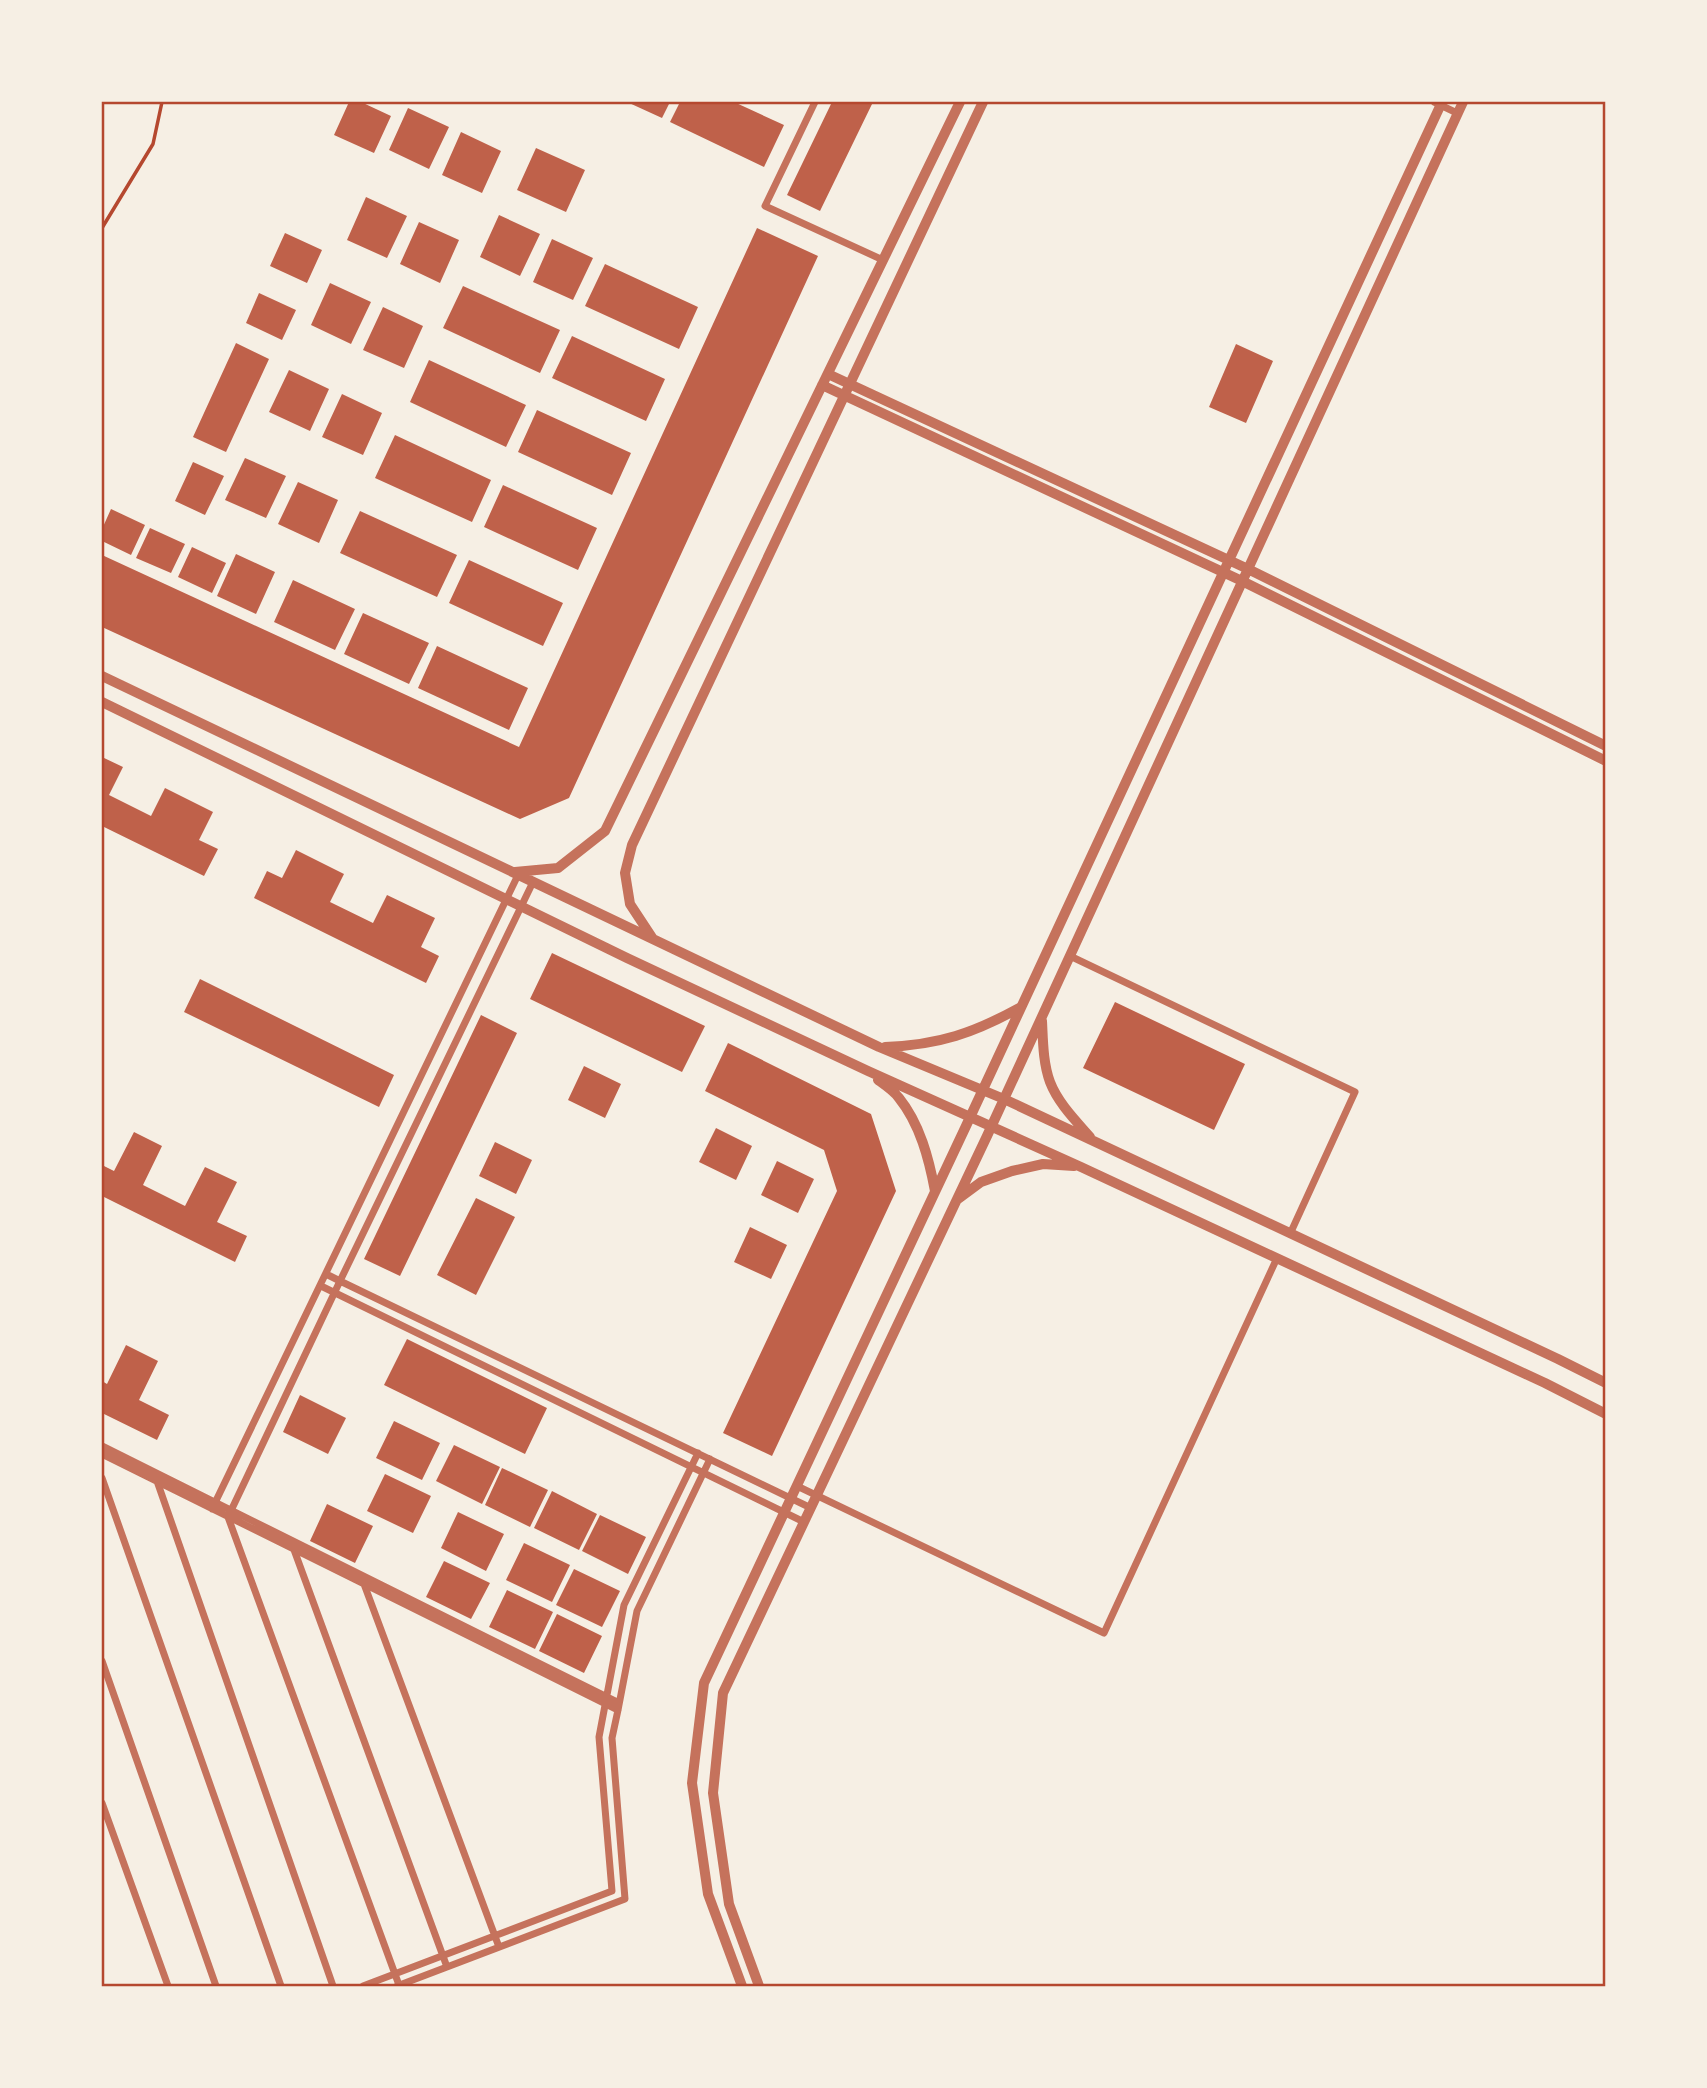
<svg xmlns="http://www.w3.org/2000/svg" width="1707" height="2088" font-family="'IBM Plex Serif',serif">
  <rect width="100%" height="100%" fill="#f6efe4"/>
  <!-- building -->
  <path fill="#bf614a" d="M349 102H361L391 116 374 153 334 135Z
    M627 102H670L662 118Z
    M680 102H734L784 125 764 167 670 122Z
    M832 102H873L820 211 787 195Z
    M408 108 449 127 429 169 389 150Z
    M461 132 501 151 482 193 442 175Z
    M536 148 585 170 566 212 517 190Z
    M366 197 407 216 387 258 347 240Z
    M499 215 540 234 520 276 480 257Z
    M419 222 459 240 440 283 400 264Z
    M757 228 818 256 569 798 520 819 102 627V555L519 747Z
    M285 233 322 250 307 283 270 266Z
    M552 239 593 258 573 300 533 282Z
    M605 264 698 307 679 349 585 306Z
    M330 283 371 302 351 344 311 325Z
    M463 286 560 330 540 373 443 328Z
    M259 293 296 310 282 340 246 323Z
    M383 307 423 326 404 368 363 350Z
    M572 336 665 379 646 421 552 378Z
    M236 343 269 359 226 452 193 437Z
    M1236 344 1273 361 1246 423 1209 407Z
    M429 360 526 405 506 447 410 402Z
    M289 370 329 389 310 431 269 412Z
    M342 394 382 413 363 455 322 437Z
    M537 410 631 453 612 495 518 452Z
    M395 435 491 480 472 522 375 478Z
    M245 458 286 476 266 518 225 500Z
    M193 462 224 476 205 515 175 501Z
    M298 482 338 500 319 543 278 524Z
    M503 485 597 528 578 570 484 527Z
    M111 509 145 525 131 555 102 541V529Z
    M360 511 457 555 437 597 340 553Z
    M150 528 185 544 171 573 136 558Z
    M192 547 226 563 212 593 178 577Z
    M236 554 275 572 256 614 217 596Z
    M469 560 563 603 543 646 449 603Z
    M293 580 355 609 335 650 274 622Z
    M363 613 429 643 409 684 344 654Z
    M437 646 528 688 509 730 418 688Z
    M102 757 123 767 109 795 151 816 165 788 213 812 199 840 218 849 204 876 102 826Z
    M296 850 344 874 330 902 373 923 387 895 435 918 421 947 439 956 426 983 254 898 267 871 282 878Z
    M552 953 705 1026 682 1072 530 999Z
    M200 979 394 1075 379 1107 184 1012Z
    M1115 1002 1245 1064 1214 1130 1083 1068Z
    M481 1015 517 1033 400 1276 364 1259Z
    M728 1043 871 1114 896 1191 772 1456 723 1433 837 1191 824 1150 705 1091Z
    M584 1066 621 1084 605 1118 568 1100Z
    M716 1128 752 1146 736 1180 699 1162Z
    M134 1132 162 1146 143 1185 185 1206 205 1167 237 1182 217 1222 247 1236 235 1262 102 1196V1165L114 1171Z
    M495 1142 532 1160 516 1194 479 1176Z
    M777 1161 814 1179 798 1213 761 1195Z
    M476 1198 515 1217 476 1295 437 1275Z
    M750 1227 787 1245 771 1279 734 1262Z
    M407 1339 547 1408 525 1454 384 1385Z
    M126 1345 158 1361 139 1400 169 1415 157 1440 102 1413V1381L107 1384Z
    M300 1395 346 1418 328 1454 283 1432Z
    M394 1421 440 1443 422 1480 376 1458Z
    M454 1445 500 1467 482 1504 436 1481Z
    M502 1468 548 1490 530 1527 485 1505Z
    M385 1474 431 1496 413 1533 367 1511Z
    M552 1491 597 1514 579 1550 534 1528Z
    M327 1504 373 1526 355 1563 310 1541Z
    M458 1512 504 1534 486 1571 441 1548Z
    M600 1515 646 1537 628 1574 582 1551Z
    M524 1543 570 1565 552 1602 506 1580Z
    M444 1561 490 1583 471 1619 426 1597Z
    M574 1569 620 1591 602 1627 556 1605Z
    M507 1590 553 1612 535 1649 489 1627Z
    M557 1614 602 1636 584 1673 539 1651Z"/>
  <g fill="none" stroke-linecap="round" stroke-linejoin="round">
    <!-- path -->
    <path stroke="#b5482f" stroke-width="3.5" d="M102 228 153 144 162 102
      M102 1984 103 1986"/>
    <!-- minor -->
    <path stroke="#c5725c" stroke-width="7" d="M815 102 765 206 883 260
      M1434 102 1457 113
      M533 882 340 1281 811 1508
      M1070 956 1355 1092 1290 1234
      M326 1274 340 1281 228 1517 399 1985
      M321 1286 804 1522
      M102 1446 619 1703
      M102 1454 618 1710
      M102 1478 281 1986
      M157 1481 333 1986
      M797 1486 1104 1633 1277 1258
      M212 1509 518 875
      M293 1547 447 1967
      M364 1584 499 1947
      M102 1661 216 1986
      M102 1803 168 1986
      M363 1986 612 1891 599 1737 624 1605 698 1453
      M397 1986 625 1899 612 1738 618 1710 637 1611 710 1459"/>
    <!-- tertiary -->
    <path stroke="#c5725c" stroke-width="10" d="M828 374 1248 569 1606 746
      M822 385 1242 581 1606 761
      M102 676 879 1047 1004 1099 1558 1359 1606 1383
      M102 702 627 958 868 1071 1081 1167 1545 1383 1606 1414
      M515 872 558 868 605 831 960 102
      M653 939 630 904 625 873 632 845 983 102
      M1042 1021C1043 1041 1043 1063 1050 1082 1058 1103 1076 1121 1090 1137
      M885 1047C939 1045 974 1033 1021 1007
      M878 1080C885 1085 894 1091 899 1098 920 1124 929 1159 935 1191
      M958 1199 981 1182 1012 1171 1043 1164 1074 1166
      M742 1986 708 1894 692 1783 704 1683 966 1126 1442 102
      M759 1986 729 1904 713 1793 723 1693 987 1136 1463 102"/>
  </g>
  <!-- border -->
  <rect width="1707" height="2088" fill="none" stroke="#f6efe4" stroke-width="206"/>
  <rect x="103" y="103" width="1501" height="1882" fill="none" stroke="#b5482f" stroke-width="2.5"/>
</svg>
